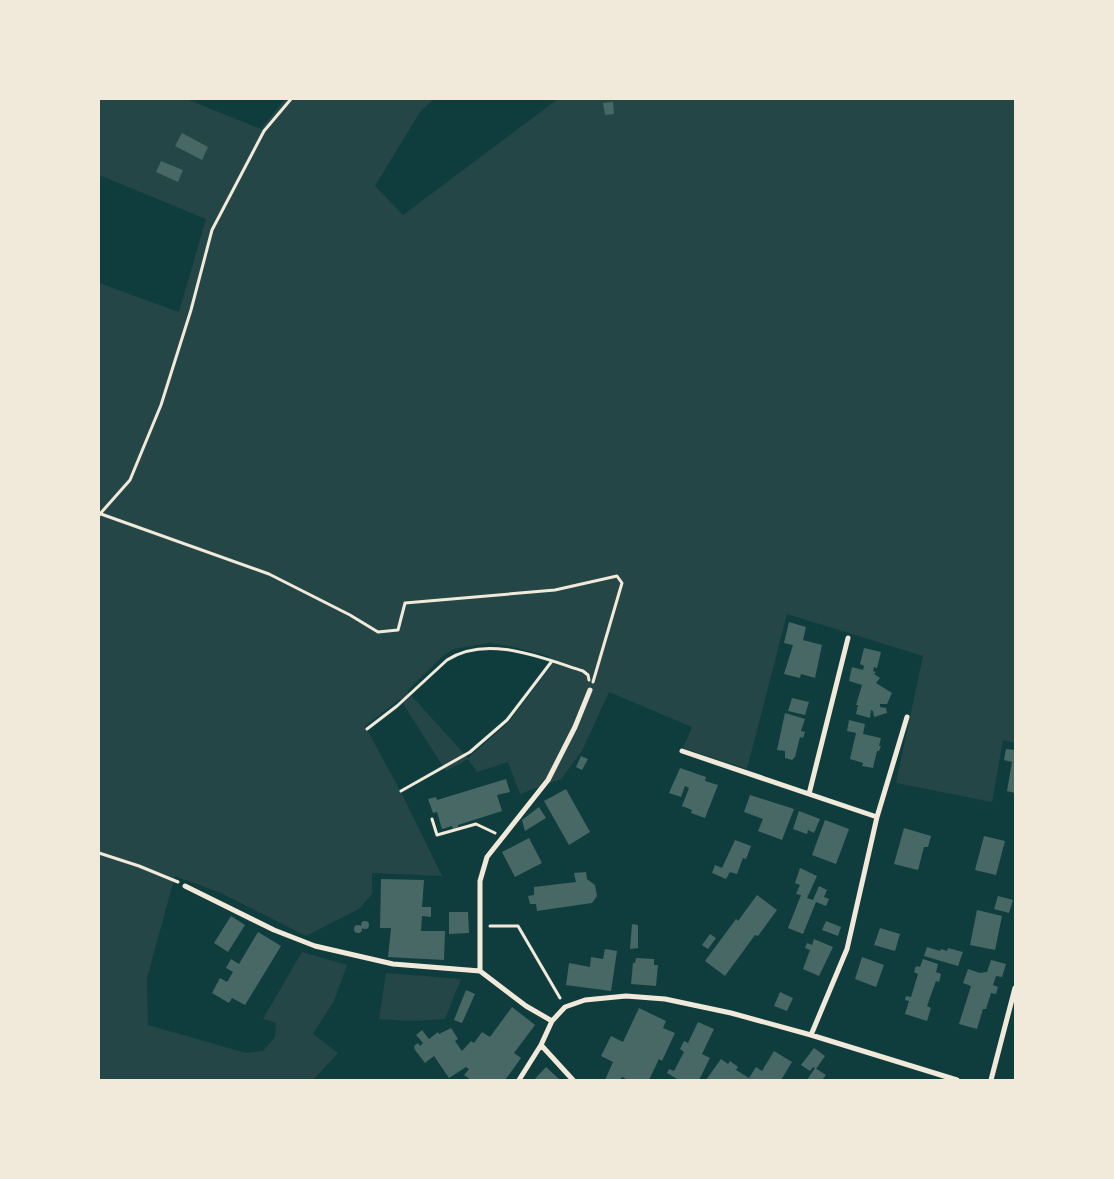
<svg xmlns="http://www.w3.org/2000/svg" width="1114" height="1179" font-family="Rubik,sans-serif">
  <rect width="100%" height="100%" fill="#0f3d3e"/>
  <!-- green -->
  <path fill="#244646" fill-rule="evenodd" d="M99 99H186L261 129 285 99H434L420 112 375 186 403 215 558 99H1015V743L1003 740 992 802 896 783 923 656 787 614 747 769 683 748 692 727 609 692 582 751 561 779 520 794 508 762 477 772 468 759 446 771 400 699 365 726 403 796 442 876 372 873V894L359 909 306 936 221 893 175 876 147 978 148 1025 246 1053 263 1051 275 1037 276 1023 263 1019 302 952 347 965 334 1001 313 1034 338 1053 313 1080H99V283L179 312 206 219 99 175ZM489 643 510 646 548 656 553 663 509 722 468 758 407 691 443 656 454 649Z
    M386 973 461 979 445 1019 410 1021 379 1019Z"/>
  <!-- building -->
  <path fill="#486865" d="M613 102 614 114 605 115 603 103Z
    M182 133 208 147 202 160 175 146Z
    M161 161 183 170 178 182 156 172Z
    M789 622 806 627 803 640 822 645 815 678 801 674 800 678 784 674 793 645 784 643Z
    M864 648 881 652 877 668 874 667 873 671 876 672 874 674 880 678 876 683 892 693 887 704H880V707L886 708 887 713 874 717 873 711 871 710 870 718 856 714 858 705H856L862 685 849 681 852 667 863 670 864 666 860 664Z
    M792 698 809 702 805 715 788 711Z
    M785 713 805 719 801 731 805 732 803 738 800 737 795 757 792 760 785 758V751L777 750Z
    M849 720 865 724 863 734 881 738 879 746H881L879 751H877L873 768 862 766 863 763 850 759 856 733 847 731Z
    M1006 749 1015 750V793L1007 791 1012 762 1004 760Z
    M581 756 588 759 582 770 576 767Z
    M680 768 706 777 705 781 718 785 705 818 691 813 692 810 682 806 689 788 685 786 681 797 669 793Z
    M506 779 510 792 497 795 502 811 458 825V827L453 829 452 826 442 829 437 812 433 813 428 799 436 797 437 800Z
    M566 789 590 832 569 845 544 801Z
    M750 795 794 809 782 840 758 831 763 819 744 812Z
    M539 807 546 818 525 831 522 820Z
    M799 811 820 819 814 833 808 830 807 834 793 829Z
    M825 820 849 829 836 864 812 855Z
    M904 828 931 836 928 847H924L918 870 894 864Z
    M984 836 1005 841 996 875 975 870Z
    M529 838 542 863 515 877 502 852Z
    M735 840 751 846 746 859 743 858 737 874 730 872 726 879 712 873 715 865 722 868Z
    M800 868 817 876 807 898 813 900 819 886 827 890 824 897 829 899 826 906 816 902 803 934 788 928 801 895 796 894 800 885 795 883Z
    M586 872 587 879 595 885 597 896 592 903 537 911 536 904H530L528 896 534 895V887L576 882 574 873Z
    M381 879 424 880 422 907H431V917L422 916 421 931H445L444 960 388 957 391 928H380Z
    M757 895 777 910 758 936 755 935 725 976 705 961 736 919 738 921Z
    M998 896 1013 900 1009 913 994 909Z
    M977 910 1002 916 995 950 970 945Z
    M449 912H468L469 933 449 934Z
    M231 916 245 925 228 952 214 943Z
    M361 925a4 4 0 1 1 8 0a4 4 0 1 1-8 0Z
    M826 921 841 927 838 936 822 930Z
    M632 924 638 925V948L630 949Z
    M354 929a4 4 0 1 1 8 0a4 4 0 1 1-8 0Z
    M880 928 900 934 895 951 874 945Z
    M258 932 281 946 245 1005 232 998 229 1003 212 993 220 978 227 982 233 972 226 968 231 959 239 964Z
    M710 934 716 938 708 949 702 945Z
    M814 939 833 947 819 976 803 969 810 950 805 948 807 943 812 945Z
    M927 947 940 951 941 949 947 951 948 948 963 952 958 966 924 956Z
    M605 949 617 951 611 991 566 985 569 963 590 967 591 957 603 959Z
    M862 957 884 965 876 987 855 979Z
    M636 958 654 959V965H658L656 986 631 984 633 963H635Z
    M923 959 938 964 936 972 941 974 939 982 936 981 927 1006 931 1008 927 1021 905 1014 909 1001 905 1000 906 996 911 997 918 974 914 972 916 966 920 967Z
    M991 960 1006 964 1002 977 996 976 993 985 998 987 996 994 991 993 986 1009H983L977 1029 959 1024 971 986 963 983 968 969 980 973 987 972Z
    M466 990 475 994 462 1023 454 1020Z
    M780 992 793 998 787 1011 774 1006Z
    M512 1007 535 1025 514 1053 521 1058 505 1080H471L464 1075 469 1069 466 1067 449 1078 434 1056 425 1063 415 1050 414 1046 418 1043 420 1046 423 1043 416 1035 422 1030 429 1039 438 1032 439 1034 451 1028 458 1039 455 1041 462 1051 471 1041 474 1043 482 1032 490 1037Z
    M639 1008 666 1021 663 1028 675 1033 662 1061 659 1059 649 1080H628L622 1077 620 1080H605L613 1062 601 1056 611 1036 623 1042Z
    M698 1022 714 1029 702 1054 710 1058 699 1080H679L667 1073 669 1069 674 1071 684 1052 680 1049 684 1041 688 1043Z
    M814 1048 825 1056 816 1069 813 1067 810 1071 801 1065Z
    M774 1051 792 1062 781 1080H706L721 1059 728 1064 730 1061 738 1067 736 1070 749 1078 756 1067 762 1071Z
    M546 1067 560 1080H534Z
    M815 1068 826 1075 822 1080H807Z"/>
  <g fill="none" stroke-linecap="round" stroke-linejoin="round">
    <!-- path -->
    <path stroke="#f1e9da" stroke-width="3" d="M101 514 269 574 350 615 378 632 398 630 405 603 555 590 617 576 622 583 593 682
      M99 515 130 480 161 405 191 310 212 230 264 131 291 99
      M367 729 397 706 447 660C487 634 542 658 583 671L588 675 589 680
      M401 791 470 752 507 720 552 661
      M432 819 437 835 476 824 495 833
      M99 853 139 866 178 882
      M490 926H518L560 998"/>
    <!-- minor -->
    <path stroke="#f1e9da" stroke-width="5" d="M682 751 877 817
      M809 794 848 638
      M185 886 274 930 315 946 393 964 480 971 526 1006 552 1021
      M480 971V881L487 857 548 780 575 727 590 690
      M811 1035 847 949 877 817 907 717
      M541 1045 573 1080
      M519 1080 541 1045 552 1021 565 1007 585 1000 626 996 665 999 731 1013 811 1035 957 1080
      M991 1080 1015 988"/>
  </g>
  <!-- border -->
  <rect width="1114" height="1179" fill="none" stroke="#f1e9da" stroke-width="200"/>
</svg>
